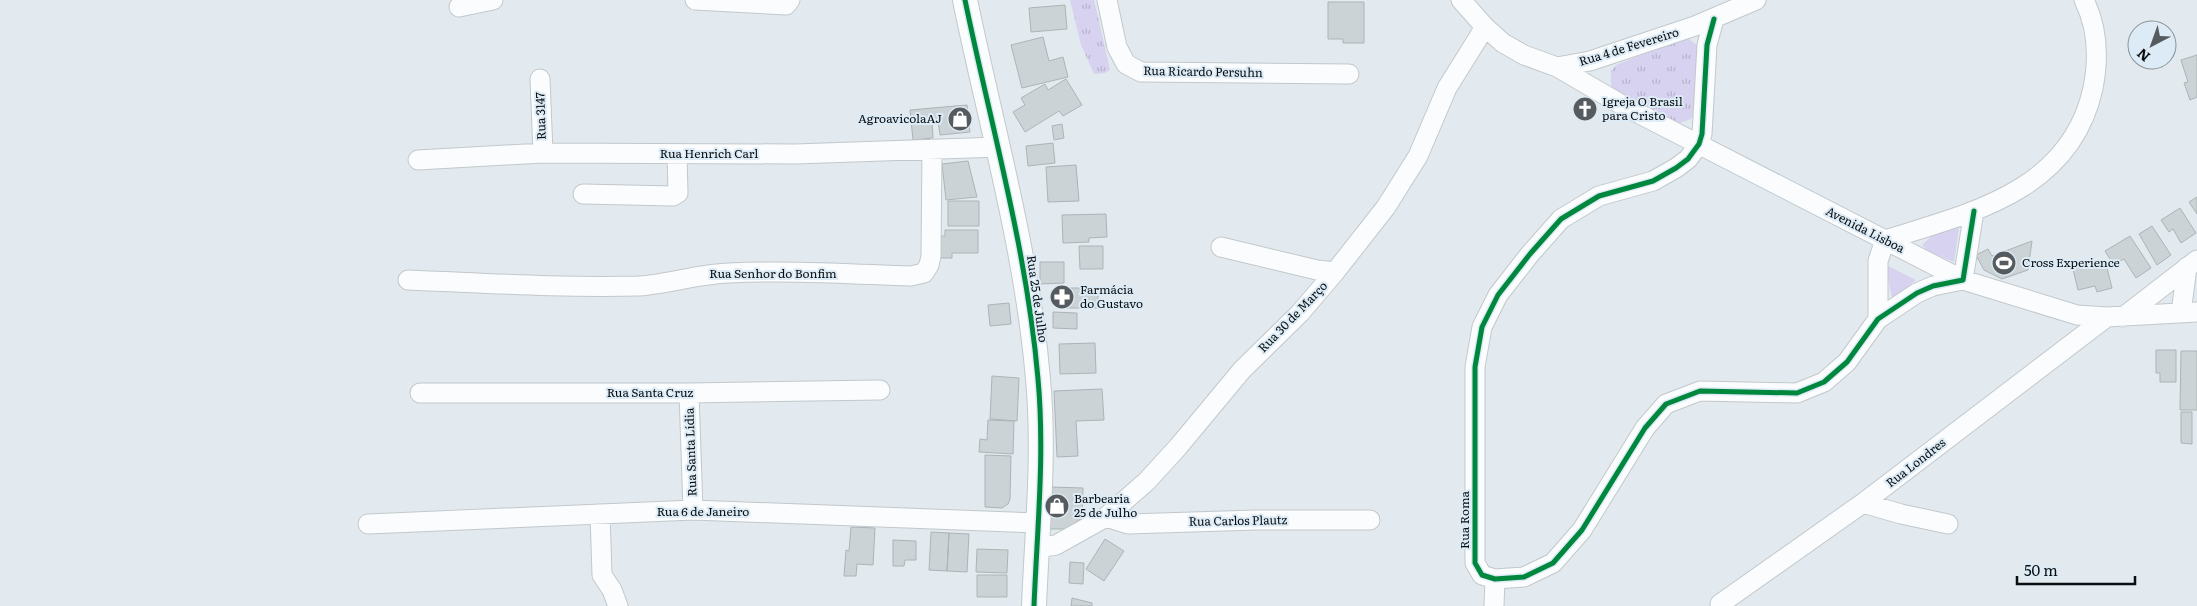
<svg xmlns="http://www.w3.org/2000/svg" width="2197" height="606" font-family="Literata,serif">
  <defs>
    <pattern id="park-tufts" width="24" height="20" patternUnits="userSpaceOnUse" patternTransform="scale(1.25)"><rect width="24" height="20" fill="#d6d2ef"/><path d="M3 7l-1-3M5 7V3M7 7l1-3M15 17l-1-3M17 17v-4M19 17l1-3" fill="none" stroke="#b6b3cc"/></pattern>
  </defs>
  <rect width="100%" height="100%" fill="#e2eaef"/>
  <!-- green -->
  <path fill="#d6d2ef" d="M1959 228 1954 262 1928 251 1922 245 1934 234Z
    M1886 265 1916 280 1892 299Z"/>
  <!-- park -->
  <path fill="url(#park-tufts)" d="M1070 0H1094L1108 61 1110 70 1105 73 1094 74 1081 45Z
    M1683 38 1689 39 1699 47 1698 110 1691 119 1680 123C1667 119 1618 98 1612 87 1610 82 1611 76 1611 71L1616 65Z"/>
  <!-- building -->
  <path fill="#ccd3d6" stroke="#adb4b6" d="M1328 2H1364V43H1343V39H1328Z
    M1065 5 1067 29 1031 32 1029 8Z
    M1043 37 1049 61 1063 57 1068 77 1022 88 1011 45Z
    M2197 55V97L2190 100 2184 83 2188 82 2181 60Z
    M1066 79 1082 105 1063 116 1059 111 1025 132 1013 112 1025 105 1021 98 1045 84 1048 90Z
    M967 105 970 132 940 135 938 121H932L933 138 913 140 910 110Z
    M1062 124 1064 138 1054 140 1052 126Z
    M1053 143 1055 163 1028 166 1026 146Z
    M968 161 977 197 946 200 942 164Z
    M1076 165 1079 201 1048 202 1046 167Z
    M2197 197V214L2189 202Z
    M948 201H979V226H948Z
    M2180 208 2196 233 2181 243 2173 229 2169 232 2161 220Z
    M1106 214 1107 237 1089 238V242L1063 243 1062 215Z
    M2152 226 2171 255 2157 265 2139 234Z
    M945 230H978V253H952V258H940V236H945Z
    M2130 236 2151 268 2136 278 2124 259 2114 265 2105 251Z
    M2032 241 2028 270 2002 279 1984 270 1976 255 1988 249 1992 256Z
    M1079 246H1103V269H1080Z
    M2089 261 2090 268 2106 264 2112 288 2097 292 2095 286 2078 290 2072 265Z
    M1040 262H1064V283L1040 284Z
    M1057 288H1098V308H1057Z
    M1009 303 1011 324 990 326 988 305Z
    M1053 312 1077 313V329L1053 328Z
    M1095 343 1096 373 1060 374 1059 344Z
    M2156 350H2176V382H2160V373H2156Z
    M2181 351H2197V410H2180Z
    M992 376 1019 378 1017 421 990 419Z
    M1102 389 1104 420 1076 421 1078 456 1057 457 1054 391Z
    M2181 412H2192V444L2181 443Z
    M988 420 1014 421 1013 454 979 452 980 439 987 440Z
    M985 455 1011 456 1010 499 1008 504 1002 508 985 507Z
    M1050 487 1083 488 1082 518 1066 529H1050Z
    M851 527 875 528 873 565 857 564 856 576H844L846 550 849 551Z
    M931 532 949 533 947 571 929 570Z
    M949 533 969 534 967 572 947 571Z
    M1105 539 1124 551 1104 581 1086 569Z
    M893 540 916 541V560H905L904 566H893Z
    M977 549 1008 550 1007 573 976 572Z
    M1070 562 1084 563 1083 584 1069 583Z
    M977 575H1007V597H977Z
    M1072 598 1092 603V606H1071Z"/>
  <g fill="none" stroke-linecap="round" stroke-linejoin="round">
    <defs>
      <path id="minor" d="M695 0 786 5 790 0
        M1107 0 1117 47 1126 64 1141 72 1349 74
        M1461 0 1485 27 1503 43 1524 55 1557 67 1590 61 1695 26 1756 0
        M459 7 493 0
        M1714 19 1707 45 1702 134 1699 144 1688 159 1676 168 1653 181 1599 196 1561 219 1530 254 1498 295 1482 327 1475 367V563L1482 575 1495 579 1524 577 1553 563 1582 530 1645 428 1666 404 1700 391 1797 393 1824 382 1847 362 1878 319 1917 293 1933 286 1963 280 1974 211
        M1557 67 1624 106 1963 280 2077 315 2107 317 2197 312
        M540 79 543 153
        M418 160 543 153 795 154 999 147
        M583 194 673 196 678 193 677 154
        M1221 247 1317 270 1335 272
        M408 280C485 283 562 288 639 286 669 284 698 274 729 273 789 270 851 274 911 276L924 273 929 265 931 256 932 149
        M2181 313 2187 267
        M2123 317 2197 260
        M1878 319V261L1885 240C1971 213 2071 191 2093 88 2099 58 2098 28 2084 0
        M420 393H689L880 390
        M689 393 693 510
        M1863 503 1901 514 1948 524
        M600 514 602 575 612 590 618 606
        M1106 517 1128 524 1256 520H1370
        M368 524 693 510 1038 523
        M1037 548 1056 545 1106 517 1147 481 1178 447 1242 370 1300 313 1335 272 1386 207 1418 156 1447 88 1485 27
        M1720 604 1863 503 2107 317
        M1494 606 1495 579"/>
      <path id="major" d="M965 0C991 126 1027 250 1038 379 1045 454 1037 531 1034 606"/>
    </defs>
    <!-- minor casing -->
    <use href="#minor" stroke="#c2c8cc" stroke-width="21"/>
    <!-- major casing -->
    <use href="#major" stroke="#c2c8cc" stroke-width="26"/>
    <!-- minor -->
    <use href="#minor" stroke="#fbfcfd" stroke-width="19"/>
    <!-- major -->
    <use href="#major" stroke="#fbfcfd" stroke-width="24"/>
    <defs>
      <path id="cycleway" d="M965 0C991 126 1027 250 1038 379 1045 454 1037 531 1034 606
        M1714 19 1707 45 1702 134 1699 144 1688 159 1676 168 1653 181 1599 196 1561 219 1530 254 1498 295 1482 327 1475 367V563L1482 575 1495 579 1524 577 1553 563 1582 530 1645 428 1666 404 1700 391 1797 393 1824 382 1847 362 1878 319 1917 293 1933 286 1963 280 1974 211"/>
    </defs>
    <!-- cycleway casing -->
    <use href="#cycleway" stroke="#dcebf5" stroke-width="8"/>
    <!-- cycleway -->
    <use href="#cycleway" stroke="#00873e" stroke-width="5"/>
  </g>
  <!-- icons -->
  <defs>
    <symbol id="church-disc" viewBox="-11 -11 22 22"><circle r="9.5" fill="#555b5f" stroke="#dcebf5"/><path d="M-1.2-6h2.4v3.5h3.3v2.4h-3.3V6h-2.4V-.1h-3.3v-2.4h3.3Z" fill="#fff"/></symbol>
    <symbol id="shop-disc" viewBox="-11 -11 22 22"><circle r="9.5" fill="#555b5f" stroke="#dcebf5"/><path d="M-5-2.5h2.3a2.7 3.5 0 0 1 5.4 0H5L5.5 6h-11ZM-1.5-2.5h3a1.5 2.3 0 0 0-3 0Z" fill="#fff"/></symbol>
    <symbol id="stadium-disc" viewBox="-11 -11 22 22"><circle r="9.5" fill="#555b5f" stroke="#dcebf5"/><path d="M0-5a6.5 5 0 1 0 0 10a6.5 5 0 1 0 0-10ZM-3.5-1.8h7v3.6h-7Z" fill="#fff"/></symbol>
    <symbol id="pharmacy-disc" viewBox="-11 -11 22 22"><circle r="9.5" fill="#555b5f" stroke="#dcebf5"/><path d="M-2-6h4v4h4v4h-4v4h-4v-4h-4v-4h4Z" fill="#fff"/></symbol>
  </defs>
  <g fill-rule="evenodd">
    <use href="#church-disc" x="1571" y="95" width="28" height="28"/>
    <use href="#shop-disc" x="946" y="105" width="28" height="28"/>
    <use href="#stadium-disc" x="1990" y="249" width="28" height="28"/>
    <use href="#pharmacy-disc" x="1048" y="283" width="28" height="28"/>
    <use href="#shop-disc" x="1043" y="492" width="28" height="28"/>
  </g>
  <g text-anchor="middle" stroke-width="4" stroke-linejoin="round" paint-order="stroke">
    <!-- street labels -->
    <g font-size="12" fill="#090e11" stroke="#dcebf5">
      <text transform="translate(1629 47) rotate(-17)" y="4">Rua 4 de Fevereiro</text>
      <text transform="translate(1203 72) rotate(1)" y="4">Rua Ricardo Persuhn</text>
      <text transform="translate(541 116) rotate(-92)" y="4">Rua 3147</text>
      <text x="709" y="158">Rua Henrich Carl</text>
      <text transform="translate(1865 230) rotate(27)" y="4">Avenida Lisboa</text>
      <text x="773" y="278">Rua Senhor do Bonfim</text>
      <text transform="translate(1037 299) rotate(82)" y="4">Rua 25 de Julho</text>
      <text transform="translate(1293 317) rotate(-46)" y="4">Rua 30 de Março</text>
      <text x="650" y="397">Rua Santa Cruz</text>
      <text transform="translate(691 452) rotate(-92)" y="4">Rua Santa Lídia</text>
      <text transform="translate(1916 463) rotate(-38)" y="4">Rua Londres</text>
      <text x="703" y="516">Rua 6 de Janeiro</text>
      <text transform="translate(1465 520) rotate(-90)" y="4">Rua Roma</text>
      <text transform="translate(1238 521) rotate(-1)" y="4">Rua Carlos Plautz</text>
    </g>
    <!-- poi labels -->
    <g font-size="12" fill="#090e11" stroke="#dcebf5" text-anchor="start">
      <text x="1602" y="106">Igreja O Brasil<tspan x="1602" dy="14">para Cristo</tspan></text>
      <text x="942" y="123" text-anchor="end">AgroavicolaAJ</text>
      <text x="2022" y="267">Cross Experience</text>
      <text x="1080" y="294">Farmácia<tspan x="1080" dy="14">do Gustavo</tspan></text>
      <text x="1074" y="503">Barbearia<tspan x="1074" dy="14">25 de Julho</tspan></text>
    </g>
  </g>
  <!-- north arrow -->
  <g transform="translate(2152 45) rotate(221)"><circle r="24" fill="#dcebf5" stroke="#88939a"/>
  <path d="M0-4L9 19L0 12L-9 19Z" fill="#555b5f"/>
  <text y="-8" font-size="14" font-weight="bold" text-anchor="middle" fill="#090e11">N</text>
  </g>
  <!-- scale -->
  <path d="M2017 576v8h118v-8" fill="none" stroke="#090e11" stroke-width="2.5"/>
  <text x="2024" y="576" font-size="15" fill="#090e11" stroke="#dcebf5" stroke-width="4" paint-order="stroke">50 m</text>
</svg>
